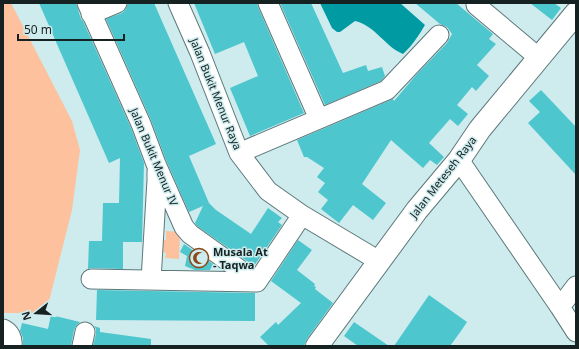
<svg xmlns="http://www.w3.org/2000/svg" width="579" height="349" font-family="'Noto Sans',sans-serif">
  <rect width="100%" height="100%" fill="#ceebed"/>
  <!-- green -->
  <path fill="#fdc19d" d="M3 3H11L72 121 80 150 72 210 46 313H3Z
    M166 231 180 232 179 259 165 258 166 253 162 252 163 240H166Z"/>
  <!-- water -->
  <path fill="#009aa3" d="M320 3H400L425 25C419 35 412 46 403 54 384 46 376 26 355 21L340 32H337L332 28Z"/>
  <!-- building -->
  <path fill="#4dc6ce" d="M39 3H76L81 19 83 21 131 128 144 163 142 242H123V269L91 268 88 269 89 241H102L103 203H119L120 158 109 163Z
    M128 3H154L216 144 189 156 209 203 216 210 251 234 268 208 282 218 278 222 282 225 254 266 197 226 195 223 203 206 189 212 166 160 151 120 106 19 122 13 126 9Z
    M194 3H257L258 7 304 113 250 136 230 88 258 76 244 42 215 54Z
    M280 3H311L343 73 366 65 368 71 382 67 385 76 381 81 325 105Z
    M415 3H456L493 34 489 39 496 44 477 65 489 76 476 91 472 87 457 105 468 114 458 126 450 119 429 143 444 157 437 165 430 160 423 168 391 140 362 184 386 203 373 220 353 205 339 223 321 209 328 200 318 192 325 183 317 177 324 168 307 157H304L297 140 393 99 394 101 417 74 447 43 452 34 447 27 440 24Z
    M530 3H554L561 8 552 20Z
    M541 90 576 127V175L528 123 540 112 529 101Z
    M298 240 312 250 297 270 315 284 314 286 316 287 315 289 333 303 307 339 304 346H269L260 337 276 322 278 325 301 303 271 281Z
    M184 244 213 264 210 270H195L185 266 187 256 180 252Z
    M97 290 255 293V321L96 320Z
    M429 295 467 322 461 331 450 346H394Z
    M51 315 80 322 77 325 74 330 71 346H23V338L20 331 22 323 48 329Z
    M354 322 389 346H358L344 336Z
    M94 326 100 328V332L151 339V346H93L96 334V329Z"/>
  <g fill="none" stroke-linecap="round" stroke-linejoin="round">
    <defs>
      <path id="minor" d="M87 3 141 124 156 164 184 227 190 234 257 282
        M178 3 200 53 239 153 268 191 302 215 379 261
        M268 3 319 119
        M476 5 538 57
        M91 14 117 3
        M239 153 387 90 439 35
        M459 160 560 307 576 332
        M91 279 257 282 302 215
        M151 280 157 180V171
        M560 307 576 286
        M3 329C10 332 13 339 12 346
        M82 346 85 332"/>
      <path id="major" d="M317 346 417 210 459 160 480 129 576 13"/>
    </defs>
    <!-- minor casing -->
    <use href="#minor" stroke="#5d787a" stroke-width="21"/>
    <!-- major casing -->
    <use href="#major" stroke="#5d787a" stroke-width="24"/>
    <!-- minor -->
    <use href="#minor" stroke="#fff" stroke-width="19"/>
    <!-- major -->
    <use href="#major" stroke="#fff" stroke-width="22"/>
  </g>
  <!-- icons -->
  <defs>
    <symbol id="mosque-ring" viewBox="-11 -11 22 22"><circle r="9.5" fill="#ceebed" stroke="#8b4918" stroke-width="1.5"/><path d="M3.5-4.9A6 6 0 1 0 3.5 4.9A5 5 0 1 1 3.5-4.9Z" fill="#8b4918"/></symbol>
  </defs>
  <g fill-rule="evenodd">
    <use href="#mosque-ring" x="188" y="247" width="22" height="22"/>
  </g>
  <g text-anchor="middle" stroke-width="3" stroke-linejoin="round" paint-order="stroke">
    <!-- street labels -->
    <g font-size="11" fill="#162122" stroke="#ceebed">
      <text transform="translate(216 94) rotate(68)" y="4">Jalan Bukit Menur Raya</text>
      <text transform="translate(154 157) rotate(67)" y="4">Jalan Bukit Menur IV</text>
      <text transform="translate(443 177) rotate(-52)" y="4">Jalan Meteseh Raya</text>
    </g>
    <!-- poi labels -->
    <g font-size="11" font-weight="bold" fill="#162122" stroke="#ceebed" text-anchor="start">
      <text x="213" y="256">Musala At<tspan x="213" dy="13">- Taqwa</tspan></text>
    </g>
  </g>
  <!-- border -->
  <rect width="579" height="349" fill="none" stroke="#162122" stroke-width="8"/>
  <!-- north arrow -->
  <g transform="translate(36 313) rotate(253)" stroke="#ceebed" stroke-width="3" paint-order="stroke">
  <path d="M0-3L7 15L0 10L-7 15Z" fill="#162122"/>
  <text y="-6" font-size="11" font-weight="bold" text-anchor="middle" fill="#162122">N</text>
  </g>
  <!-- scale -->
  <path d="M18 34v6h106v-6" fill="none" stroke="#162122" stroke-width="2"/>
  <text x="24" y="34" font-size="12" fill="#162122" stroke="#ceebed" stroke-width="3" paint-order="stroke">50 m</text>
</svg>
